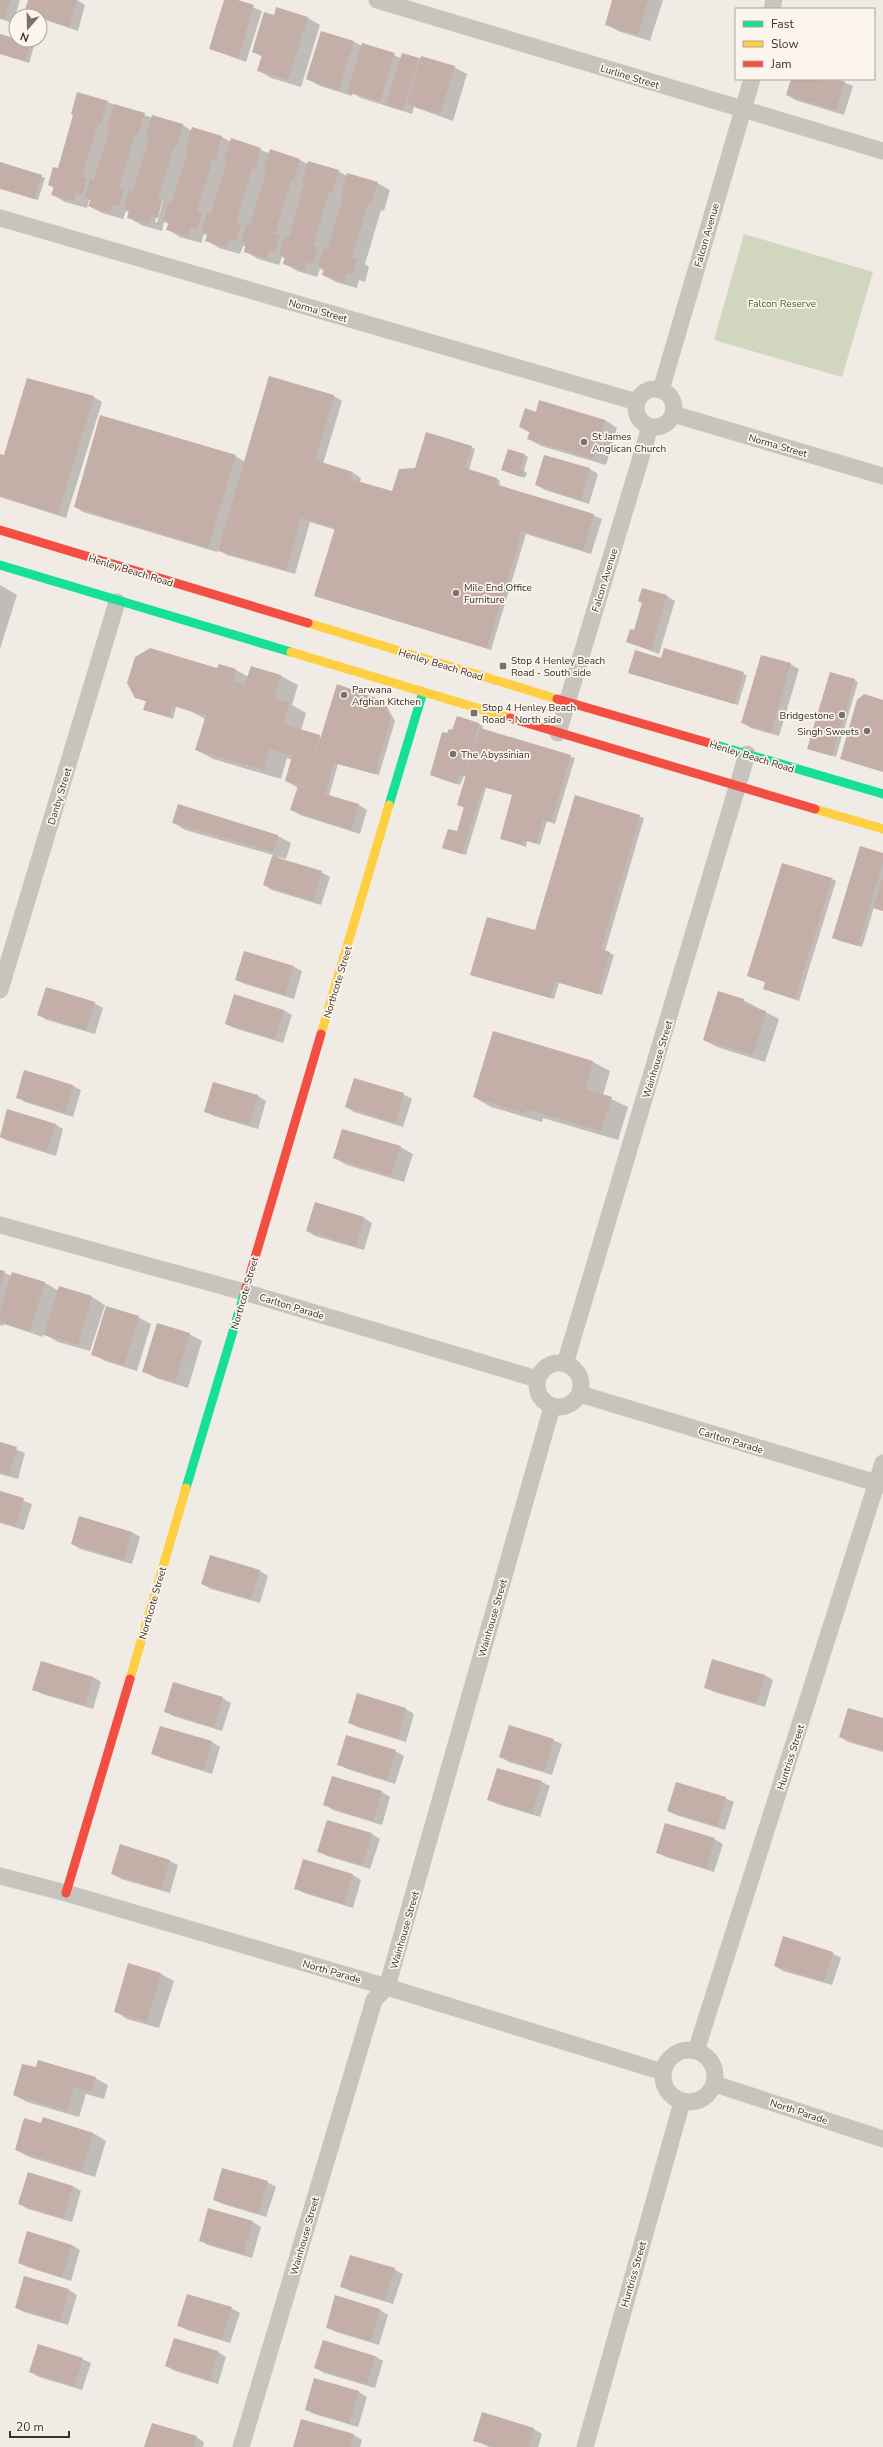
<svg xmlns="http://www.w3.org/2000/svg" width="883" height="2447" font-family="'Nunito Sans',sans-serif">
  <rect width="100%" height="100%" fill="#f0ebe5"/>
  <!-- green -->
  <path fill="#d1d6bf" d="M744 234 873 272 842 377 714 340Z"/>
  <!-- shadow -->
  <path fill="#0003" fill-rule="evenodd" d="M0 0H20L13 23 0 19Z
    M29 0H77L85 5 78 31 25 13Z
    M225 0H235L262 11 246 62 210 49Z
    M613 0H663L650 41 618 31 606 24Z
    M275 17 308 18 320 25 301 87 271 78 258 70 263 57 253 52Z
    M0 35 34 46 29 63 0 54Z
    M354 42 362 46 363 44 401 58 403 54 454 67 467 74 453 121 414 107 412 114 361 98 353 93 352 96 320 86 307 79Z
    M792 79H836L853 86 844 115 795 100 787 95Z
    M107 102 153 118V116L183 125 192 131 193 128 222 137 231 142V140L269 153 270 151 300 160 308 164 338 171 347 176 377 183 390 190 384 211 381 210 365 264 369 267 365 282 359 280 357 288 336 282 323 275 324 270 320 269 317 277 297 271 284 263 285 258 282 257 279 265 258 259 245 251 247 247 243 246 240 254 219 248 206 240 208 236 204 234 201 243 180 237 167 229 169 224 164 222 162 231 141 225 128 217 130 212 126 211 123 219 102 213 89 206 91 200H89L87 208 65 202 53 195 54 188 49 185ZM161 201H163L157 223 155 222Z
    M0 163 45 178 38 200 0 189Z
    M270 377 334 396 342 401 323 464 353 473 361 478 360 483 393 493 415 469 471 447 475 449 469 470 497 479 500 481 499 486 593 515 602 519 591 554 526 534 491 650 316 596 336 530 310 522 295 574 227 555 218 549 217 552 83 512 75 507 235 456 245 462Z
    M28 379 94 397 102 402 66 518 0 497V455L5 456Z
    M536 413 605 420 617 428 606 465 541 446 529 439 530 433 520 427Z
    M524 455 528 457 524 471 527 473 525 478 502 470Z
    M545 456 590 469 598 474 589 504 545 490 537 485Z
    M0 585 17 595 0 649Z
    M667 596 675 601 659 654 627 642 634 631 643 603Z
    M662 659 747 675 738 705 633 674Z
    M790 664 799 669 779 736 751 728 743 723Z
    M219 665 236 670 249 677 251 667 281 676 298 685 292 705 306 713 301 731 322 738 381 701 385 703 395 721 379 775 338 764 329 796 359 805 367 810 360 834 300 815 291 810 298 788 286 781 292 760 287 758 281 779 213 759 196 750 205 719 192 712 176 707 173 719 148 711 147 702 136 697 218 670Z
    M854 680 858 682 836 757 812 750Z
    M479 724 483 726 482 729 575 758 555 824 547 821 540 845 527 841 526 847 501 838 513 795 486 788 466 855 443 848 457 833 465 808 458 805 467 777 464 776 460 785 431 775 448 735Z
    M575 796 644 818 605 951 614 955 602 995 559 983 554 999 475 976 536 932Z
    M178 806 278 836 291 843 286 859 278 857 277 859 321 872 330 877 321 905 272 890 264 885 273 855 185 830 173 822Z
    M883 854V911L874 907 862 947 837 940 834 938Z
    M832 879 836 881 799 1001 764 989 766 982 748 976Z
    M294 967 302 971 294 999 245 984 236 980Z
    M743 1000 779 1019 765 1062 717 1047 704 1040Z
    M94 1003 103 1008 95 1034 47 1020 38 1015Z
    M283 1010 292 1015 283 1043 234 1028 226 1024Z
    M494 1032 593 1062 610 1071 603 1095 628 1107 618 1140 543 1118 542 1122 491 1107 474 1097Z
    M73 1086 81 1090 73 1117 25 1102 17 1097Z
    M403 1094 412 1099 403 1127 354 1112 346 1107Z
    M258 1096 266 1101 258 1129 214 1116 206 1111Z
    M7 1110 55 1124 63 1129 56 1156 8 1141 0 1137Z
    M400 1147 413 1154 404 1182 347 1165 334 1158Z
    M315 1203 364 1218 372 1223 364 1250 315 1236 307 1231Z
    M0 1271 12 1276 13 1274 45 1283 59 1291 60 1288 92 1297 105 1305 90 1351 58 1342 44 1334 43 1337 4 1324 3 1326 0 1325Z
    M138 1317 151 1324 137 1371 105 1361 92 1354Z
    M189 1334 202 1341 188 1388 156 1378 143 1371Z
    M0 1443 25 1453 18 1479 0 1474Z
    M0 1492 32 1504 24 1530 0 1523Z
    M132 1532 140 1537 132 1564 80 1549 72 1544Z
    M260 1571 268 1576 260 1603 211 1589 202 1584Z
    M41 1662 93 1677 101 1682 93 1709 42 1694 34 1689Z
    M765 1675 773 1680 765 1707 714 1692 705 1687Z
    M357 1694 406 1709 414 1714 406 1742 357 1727 349 1722Z
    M222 1698 231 1703 222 1731 173 1716 165 1711Z
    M883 1720V1752L848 1742 840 1737Z
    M160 1727 212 1742 220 1747 212 1774 161 1758 152 1753Z
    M553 1740 562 1744 552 1775 509 1762 500 1757Z
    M395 1751 404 1756 395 1784 347 1769 338 1764Z
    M542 1782 550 1786 540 1817 497 1804 488 1799Z
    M382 1792 390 1797 382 1825 333 1810 325 1805Z
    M725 1798 734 1802 725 1830 676 1815 668 1811Z
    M372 1834 380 1839 370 1869 327 1856 318 1851Z
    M714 1839 723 1844 714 1872 666 1857 657 1852Z
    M170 1861 178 1865 170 1893 121 1879 113 1874Z
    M304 1861 353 1875 361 1880 353 1908 304 1893 295 1888Z
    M832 1953 841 1958 832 1985 783 1971 775 1966Z
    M129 1964 161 1974 174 1981 159 2028 127 2019 115 2011Z
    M95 2078 108 2085 104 2099 86 2094 79 2117 27 2102 14 2095Z
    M43 2118 93 2133 106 2141 95 2177 29 2157 16 2150 42 2124Z
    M267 2182 276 2187 266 2217 223 2204 214 2200Z
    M72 2186 81 2191 72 2222 28 2209 19 2204Z
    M209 2210 253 2222 261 2227 252 2258 208 2245 200 2240Z
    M72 2245 80 2250 71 2281 27 2267 19 2263Z
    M394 2269 403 2274 393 2304 350 2291 341 2286Z
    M25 2277 69 2290 77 2295 68 2325 24 2312 16 2308Z
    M336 2297 380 2310 388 2315 379 2345 336 2332 327 2327Z
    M231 2308 240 2313 230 2343 187 2330 178 2325Z
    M174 2339 218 2352 226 2357 218 2384 175 2371 166 2366Z
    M375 2356 383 2361 375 2388 324 2373 315 2368Z
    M82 2359 91 2363 82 2390 39 2377 30 2372Z
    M315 2379 359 2392 367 2397 358 2427 314 2414 306 2410Z
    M482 2414 534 2429 542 2434 538 2447H489L475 2440Z
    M354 2435 362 2440 360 2447H294Z
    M196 2437 204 2442 203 2447H145Z"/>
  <!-- building -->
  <path fill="#c3afa7" d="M0 0H10L4 19 0 18Z
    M28 0H77L69 27 40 18V16L24 13Z
    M224 0H238L254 5 238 58 209 49Z
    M612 0H648L638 35 605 25Z
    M276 7 308 17 288 80 257 71 262 55 252 52 264 12 274 15Z
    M321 31 354 41 339 90 306 79Z
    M0 34 30 43 25 61 0 54Z
    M362 43 395 53 380 101 347 92Z
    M402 53 419 58 403 110 386 105Z
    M421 56 455 66 440 114 407 104Z
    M791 79 845 81 836 110 786 95Z
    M77 92 108 101 101 124 98 123 82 177 87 178 82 195 76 193 74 201 51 195 54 187 48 185 53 167 58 168 73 115 71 114Z
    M114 104 145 113 138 135 135 134 119 188 124 189 119 206 113 204 111 213 88 206 91 199 85 197 90 179 94 180 110 127 107 126Z
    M152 115 183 124 177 147 174 146 158 200 162 201 158 218 152 216 149 224 127 218 129 210 124 208 129 190 133 191 149 138 146 137Z
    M192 127 222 136 216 159 213 158 197 212 202 213 197 230 191 228 188 236 166 230 169 222 163 220 168 202 172 203 188 150 185 149Z
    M231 138 261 148 255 170 252 169 236 223 241 224 236 241 230 239 227 248 205 241 208 233 202 231 207 213 211 214 227 161H224Z
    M270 149 300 159 294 181 291 180 275 234 280 235 275 252 269 250 266 259 244 252 246 244 241 242 246 224 250 226 266 172H263Z
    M308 161 339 170 332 193 329 192 313 246 318 247 313 264 307 262 305 271 283 264 285 256 279 254 284 236 289 238 304 184 302 183Z
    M0 162 42 175 34 199 0 188Z
    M347 173 378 182 371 204H368L352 257 357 259 352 275 346 273 344 282 322 275 324 268 318 266 324 247 328 249 343 196 341 195Z
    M269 376 334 395 315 460 353 472 350 479 392 491 399 469 415 468 426 432 472 446 465 468 497 478 495 484 594 514 583 550 522 531 487 648 314 596 335 528 301 518 286 570 218 551Z
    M27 378 94 396 58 514 0 496V454L4 455Z
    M539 400 605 420 593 459 527 439 530 431 519 427 525 408 536 412Z
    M100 415 236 455 208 548 74 507Z
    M508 449 525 454 520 469 524 470 521 477 501 470Z
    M544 455 590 468 581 500 535 485Z
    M642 588 667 595 651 650 626 642 630 629 634 630 642 603 638 601Z
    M150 648 217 668 219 664 236 669 233 681 245 684 251 666 281 675 274 698 290 703 283 724 320 735 305 787 285 781 292 756 270 749 264 770 195 750 206 715 172 705 169 717 143 710 146 701 135 698 127 683 135 657Z
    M664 648 744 672 734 704 628 673 635 650 661 658Z
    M761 655 791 663 771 732 741 723Z
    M830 672 855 679 832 756 807 749Z
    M337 684 381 700 391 718 375 774 334 763 325 794 359 804 351 830 290 810 298 786 305 788Z
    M864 694 883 700V772L840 759 857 700Z
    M457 716 479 723 465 776 460 775 456 784 430 775 442 732 447 733 449 729 452 730Z
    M480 728 571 755 551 822 543 820 536 843 523 840 522 845 500 839 512 795 483 786 462 854 442 848 448 829 457 831 464 807 457 805Z
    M575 795 640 815 601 949 610 952 598 994 555 981 550 998 470 975 487 917 535 930Z
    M178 804 278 835 273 852 172 823Z
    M860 846 883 853V862L858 946 832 938Z
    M272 856 322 871 313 901 263 885Z
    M782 863 832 878 795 999 763 989 765 982 747 976Z
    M883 876V911L873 908Z
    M244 951 294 966 285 995 235 980Z
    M46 987 95 1002 86 1030 37 1015Z
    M718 991 744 999 743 1004 766 1011 753 1055 703 1040Z
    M234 994 284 1010 275 1039 225 1024Z
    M493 1031 593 1061 585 1089 612 1097 601 1131 527 1109 525 1113 473 1097Z
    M24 1070 73 1085 65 1113 16 1098Z
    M354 1078 404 1093 395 1123 345 1107Z
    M213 1082 258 1095 249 1125 204 1112Z
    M7 1109 56 1124 47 1151 0 1137Z
    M342 1129 401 1146 391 1176 333 1158Z
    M315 1202 364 1217 355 1246 306 1231Z
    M0 1270 5 1271 0 1286Z
    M12 1272 45 1282 30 1331 0 1322V1312Z
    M59 1286 92 1296 78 1345 44 1335Z
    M106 1306 139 1316 124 1365 91 1355Z
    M157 1323 190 1333 175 1382 142 1372Z
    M0 1442 17 1447 9 1475 0 1472Z
    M0 1491 24 1498 16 1526 0 1521Z
    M79 1516 132 1532 124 1560 71 1544Z
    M210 1555 260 1570 251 1599 201 1584Z
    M712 1659 765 1675 757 1703 704 1688Z
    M41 1661 93 1677 85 1705 32 1690Z
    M173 1682 223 1697 214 1727 164 1712Z
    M357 1693 406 1708 398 1738 348 1723Z
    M848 1708 883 1718V1751L839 1737Z
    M509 1725 554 1739 544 1771 499 1757Z
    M160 1726 212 1741 204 1770 151 1754Z
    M346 1735 396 1750 387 1780 337 1765Z
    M497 1768 542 1781 532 1813 487 1800Z
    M332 1776 382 1791 373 1821 323 1805Z
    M676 1782 726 1797 717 1826 667 1811Z
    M327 1820 372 1833 362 1865 317 1852Z
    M665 1823 715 1838 706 1868 656 1853Z
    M120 1844 170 1860 161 1889 111 1874Z
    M303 1859 353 1874 344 1904 294 1889Z
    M783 1936 833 1952 824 1981 774 1966Z
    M128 1963 161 1973 147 2022 114 2012Z
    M38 2060 96 2077 91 2092 74 2087 67 2111 13 2095 22 2064 36 2067Z
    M43 2117 93 2133 82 2171 15 2150 24 2118 41 2123Z
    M222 2168 268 2181 258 2213 213 2200Z
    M28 2172 73 2186 63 2218 18 2204Z
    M208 2208 253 2221 243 2254 199 2241Z
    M27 2231 72 2245 62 2277 18 2263Z
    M350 2255 395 2268 385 2300 340 2287Z
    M24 2276 69 2289 60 2321 15 2308Z
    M187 2294 232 2307 222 2339 177 2326Z
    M335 2295 380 2309 371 2341 326 2328Z
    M174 2338 218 2351 210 2380 165 2366Z
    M323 2340 375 2356 367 2384 314 2368Z
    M38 2344 83 2358 74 2386 29 2372Z
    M314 2378 359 2391 349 2423 305 2410Z
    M482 2412 534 2428 529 2447H494L473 2441Z
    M301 2419 354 2434 350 2447H293Z
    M152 2423 197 2436 193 2447H144Z"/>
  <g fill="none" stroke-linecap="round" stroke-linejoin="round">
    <!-- street -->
    <path stroke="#c9c3be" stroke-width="17" d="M377 0 883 151
      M772 9 774 0
      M0 218 637 402
      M636 408a19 19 0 1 1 38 0a19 19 0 1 1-38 0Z
      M661 390 752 79
      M673 414 883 476
      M558 733 650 427
      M0 990 117 602
      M0 1225 244 1292 537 1379
      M537 1385a22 22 0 1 1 44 0a22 22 0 1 1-44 0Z
      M565 1364 747 754
      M580 1394 883 1485
      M0 1876 66 1893 387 1987 663 2072
      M663 2076a26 26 0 1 1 52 0a26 26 0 1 1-52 0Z
      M696 2051 883 1463
      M715 2084 883 2139
      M241 2447 370 2014 374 2000 387 1987 552 1407
      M585 2447 682 2102"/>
    <!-- fast -->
    <path stroke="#16e098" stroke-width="9" d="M0 565 291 652
      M716 745 883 794
      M389 805 423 692
      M186 1488 246 1288"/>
    <!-- slow -->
    <path stroke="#ffcf43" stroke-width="9" d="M308 623 557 699
      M291 652 510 718
      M815 809 883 829
      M321 1034 389 805
      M130 1679 186 1488"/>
    <!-- jam -->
    <path stroke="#f24e42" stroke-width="9" d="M0 530 308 623
      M557 699 716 745
      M510 718 815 809
      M246 1288 321 1034
      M66 1893 130 1679"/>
  </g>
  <!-- markers -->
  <g fill="#7a716c" stroke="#fbf5ee" stroke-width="1.5">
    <circle cx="584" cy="442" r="4"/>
    <circle cx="456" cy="593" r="4"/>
    <rect x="499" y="662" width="8" height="8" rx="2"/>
    <circle cx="344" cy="695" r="4"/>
    <rect x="470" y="709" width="8" height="8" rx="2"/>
    <circle cx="842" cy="715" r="4"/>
    <circle cx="867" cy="731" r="4"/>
    <circle cx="453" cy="754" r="4"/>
  </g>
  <g text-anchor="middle" stroke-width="3.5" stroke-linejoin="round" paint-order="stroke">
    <!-- street labels -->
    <g font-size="10" fill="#3b302b" stroke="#fbf5ee">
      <text transform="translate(630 76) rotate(17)" y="4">Lurline Street</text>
      <text transform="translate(706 235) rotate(-74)" y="4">Falcon Avenue</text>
      <text transform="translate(318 310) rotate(16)" y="4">Norma Street</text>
      <text transform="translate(778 445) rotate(16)" y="4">Norma Street</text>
      <text transform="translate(131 570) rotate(17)" y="4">Henley Beach Road</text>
      <text transform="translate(604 580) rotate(-73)" y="4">Falcon Avenue</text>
      <text transform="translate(441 664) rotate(17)" y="4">Henley Beach Road</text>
      <text transform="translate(752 756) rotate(17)" y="4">Henley Beach Road</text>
      <text transform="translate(59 796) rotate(-73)" y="4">Danby Street</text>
      <text transform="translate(337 982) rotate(-73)" y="4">Northcote Street</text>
      <text transform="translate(657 1059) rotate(-73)" y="4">Wainhouse Street</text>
      <text transform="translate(244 1293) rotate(-74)" y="4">Northcote Street</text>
      <text transform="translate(292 1306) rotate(17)" y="4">Carlton Parade</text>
      <text transform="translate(731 1440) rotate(17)" y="4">Carlton Parade</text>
      <text transform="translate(152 1603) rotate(-74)" y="4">Northcote Street</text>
      <text transform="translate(492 1618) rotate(-74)" y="4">Wainhouse Street</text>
      <text transform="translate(790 1757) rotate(-72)" y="4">Huntriss Street</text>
      <text transform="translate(404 1930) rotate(-74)" y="4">Wainhouse Street</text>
      <text transform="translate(332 1971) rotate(16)" y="4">North Parade</text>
      <text transform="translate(799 2111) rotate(18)" y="4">North Parade</text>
      <text transform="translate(304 2236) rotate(-74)" y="4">Wainhouse Street</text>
      <text transform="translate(633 2274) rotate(-74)" y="4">Huntriss Street</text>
    </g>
    <!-- park labels -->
    <g font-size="10" fill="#4a5a2e" stroke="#fbf5ee">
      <text x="782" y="307">Falcon Reserve</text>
    </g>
    <!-- poi labels -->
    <g font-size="10" fill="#3b302b" stroke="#fbf5ee" text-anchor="start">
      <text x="592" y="440">St James<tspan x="592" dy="12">Anglican Church</tspan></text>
      <text x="464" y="591">Mile End Office<tspan x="464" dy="12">Furniture</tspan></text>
      <text x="511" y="664">Stop 4 Henley Beach<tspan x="511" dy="12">Road - South side</tspan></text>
      <text x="352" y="693">Parwana<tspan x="352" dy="12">Afghan Kitchen</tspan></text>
      <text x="482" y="711">Stop 4 Henley Beach<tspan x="482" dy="12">Road - North side</tspan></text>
      <text x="834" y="719" text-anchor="end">Bridgestone</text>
      <text x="859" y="735" text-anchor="end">Singh Sweets</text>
      <text x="461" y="758">The Abyssinian</text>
    </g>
  </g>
  <!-- legend -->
  <rect x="735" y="8" width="140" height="72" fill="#fbf5ee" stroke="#aea6a0"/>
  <rect x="743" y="21" width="20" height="6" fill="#16e098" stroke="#aea6a0"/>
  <text x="771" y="28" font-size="12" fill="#3b302b">Fast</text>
  <rect x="743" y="41" width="20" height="6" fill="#ffcf43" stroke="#aea6a0"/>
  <text x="771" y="48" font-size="12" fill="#3b302b">Slow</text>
  <rect x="743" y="61" width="20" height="6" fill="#f24e42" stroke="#aea6a0"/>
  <text x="771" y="68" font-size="12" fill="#3b302b">Jam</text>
  <!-- north arrow -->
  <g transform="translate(28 28) rotate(200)"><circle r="19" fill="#fbf5ee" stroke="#aea6a0"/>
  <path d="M0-3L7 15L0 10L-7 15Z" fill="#7a716c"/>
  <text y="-6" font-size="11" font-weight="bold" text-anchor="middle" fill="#3b302b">N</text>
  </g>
  <!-- scale -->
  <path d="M10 2431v6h59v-6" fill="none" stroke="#3b302b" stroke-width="2"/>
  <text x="16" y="2431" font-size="12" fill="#3b302b" stroke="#fbf5ee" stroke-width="3" paint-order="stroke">20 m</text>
</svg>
